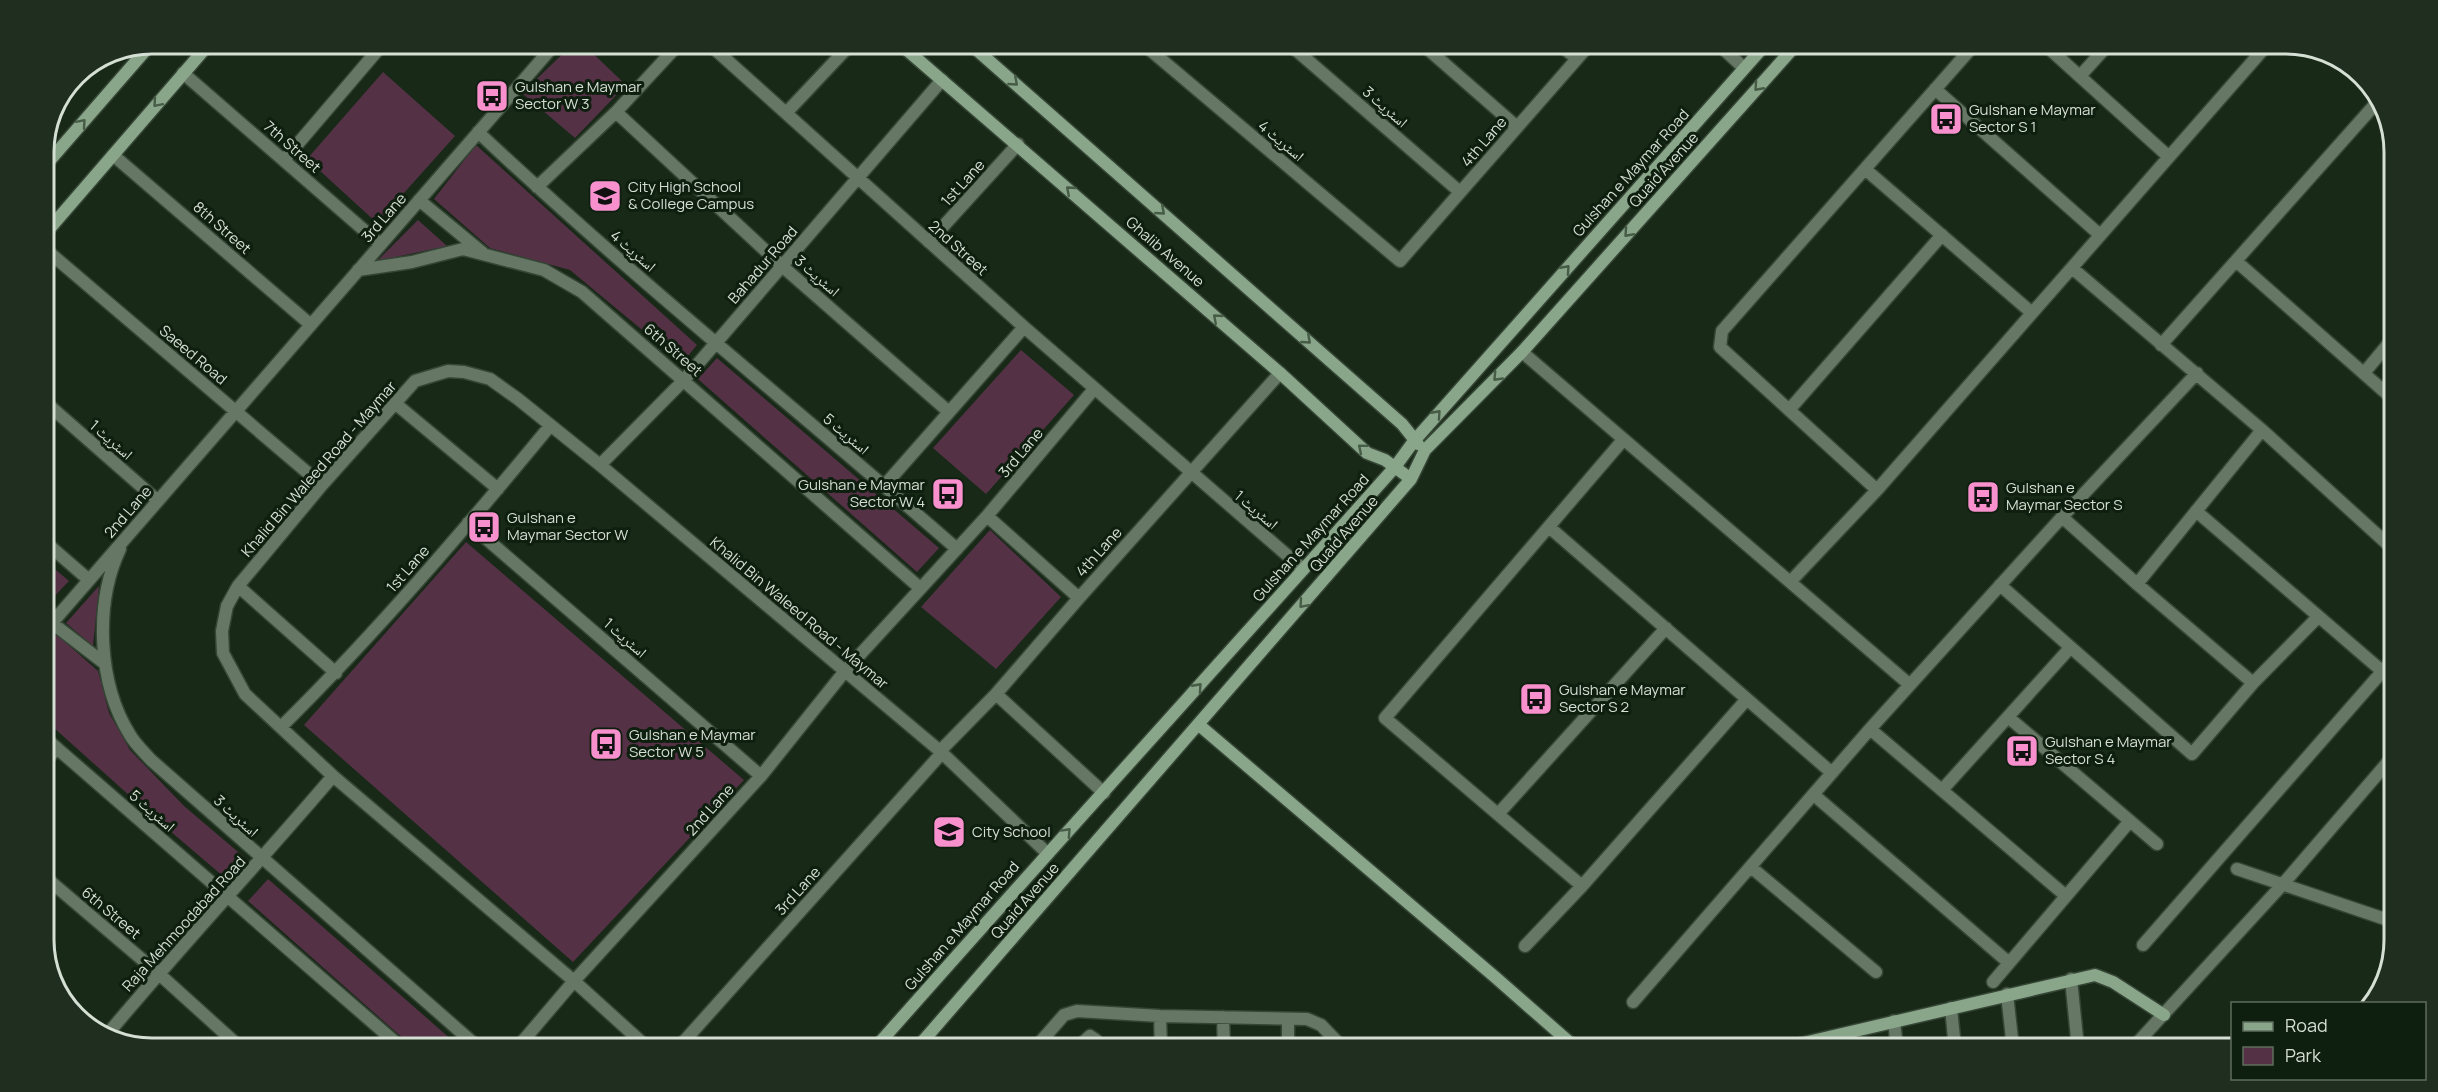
<svg xmlns="http://www.w3.org/2000/svg" width="2438" height="1092" font-family="Manrope,'Noto Naskh Arabic',sans-serif">
  <rect width="100%" height="100%" fill="#182918"/>
  <!-- green -->
  <path fill="#553146" d="M573 44H583L626 85 575 138 522 93Z
    M383 72 455 136 377 223 307 159Z
    M476 145 697 345 682 363 570 270 490 248 434 199Z
    M418 220 447 246 377 261Z
    M1021 350 1074 395 986 494 933 448Z
    M717 358 939 548 917 572 698 379Z
    M990 530 1061 597 996 669 921 607Z
    M466 542 744 780 573 962 304 725Z
    M44 560 69 581 44 607Z
    M99 586 93 646 66 623Z
    M56 634 98 671 109 713 130 750 184 806 244 857 224 877 149 813 44 719V648Z
    M268 879 461 1048H414L248 901Z"/>
  <g fill="none" stroke-linecap="round" stroke-linejoin="round">
    <defs>
      <path id="street" d="M709 44 1024 327 1303 569
        M1143 44 1400 261 1590 44
        M1289 44 1460 192
        M1422 44 1517 127
        M1559 44 1577 59
        M1718 44 1744 68
        M2044 44 2169 157
        M183 73 380 244
        M2080 76 2109 44
        M1935 89 2100 235
        M616 112 782 266 949 412
        M786 113 851 44
        M478 132C632 277 798 410 957 549
        M113 155 311 325
        M284 160 383 44
        M1865 169 2032 313
        M537 187 616 112 679 44
        M419 200 483 253
        M929 242 1018 144
        M44 248 322 485
        M2236 261 2394 400
        M2072 268 2262 430 2394 550
        M358 270 412 262 463 249 544 270 582 292 920 588
        M2161 345 2379 100
        M1522 352 1910 685
        M2364 373 2394 337
        M44 401 158 501
        M396 404 498 489
        M1789 410 1942 235
        M600 465 684 380 942 80
        M884 486 1024 327
        M1877 490 1720 347 1722 331 1975 44
        M2196 511 2382 671
        M987 516 1079 598
        M2062 517 2137 584 2253 683
        M468 523 761 776
        M1549 527 1832 773
        M44 541 89 580
        M120 549C94 604 98 684 130 735 135 744 144 752 151 760L479 1048
        M1791 581 1877 490 2268 44
        M2137 584 2262 430
        M2000 585 2192 754 2253 683 2318 617
        M238 586 336 673
        M52 623 104 663
        M44 632 555 44
        M996 694 1104 793
        M2008 717 2157 844
        M282 726C377 632 465 529 550 426
        M1870 729 2066 896
        M44 737 402 1048
        M940 751 996 694 1079 598 1280 373
        M44 763 57 748
        M1942 790 2070 648
        M1814 795 2008 962
        M1499 813 1666 628
        M1752 868 1876 972
        M2237 869 2394 922
        M44 876 158 973 241 1048
        M1582 886 1385 718 1623 440
        M2143 945 2394 658
        M1525 946 1582 886 1747 699
        M2071 979 2078 1048
        M1993 982 2130 821
        M2007 994 2013 1048
        M1633 1002 1870 729 2062 517 2197 373
        M1951 1008 1955 1048
        M1160 1016 1161 1048
        M1223 1017 1224 1048
        M1288 1019V1048
        M1894 1021 1897 1048
        M106 1036C179 948 258 864 333 776
        M517 1048 574 981 761 776 845 671 987 516 1094 389
        M648 1048 574 981 333 776 245 694 223 653 222 631 227 606 238 586 322 485 415 381 448 371 464 372 490 379 518 399 600 465 940 751 1047 853
        M678 1048 941 754
        M1035 1048 1064 1015 1077 1011 1160 1016 1307 1019 1321 1025 1343 1048
        M1077 1048 1090 1036 1096 1040 1098 1048
        M2137 1048 2139 1041 2283 884 2394 755"/>
      <path id="secondary" d="M900 44 1280 373 1367 453 1385 460 1411 479
        M970 44 1402 424 1418 444
        M44 167 151 44
        M44 235 209 44
        M1199 725 1495 977 1576 1048
        M875 1048C1047 853 1222 661 1395 467L1414 441 1766 44
        M917 1048 1411 479 1425 450 1522 352 1797 44
        M1782 1048 2095 975 2113 982 2164 1015"/>
    </defs>
    <!-- street casing -->
    <use href="#street" stroke="#364636" stroke-width="15"/>
    <!-- secondary casing -->
    <use href="#secondary" stroke="#364636" stroke-width="15"/>
    <!-- street -->
    <use href="#street" stroke="#667765" stroke-width="12"/>
    <!-- secondary -->
    <use href="#secondary" stroke="#8aa68a" stroke-width="12"/>
  </g>
  <!-- one-way arrows -->
  <defs><path id="oneway-chevron" d="M-2-3.5L2.5 0L-2 3.5" fill="none" stroke-width="1.6" stroke-linecap="round" stroke-linejoin="round" transform="scale(1.5)"/></defs>
  <g stroke="#465c46">
    <use href="#oneway-chevron" transform="translate(1014 82) rotate(41)"/>
    <use href="#oneway-chevron" transform="translate(1758 87) rotate(132)"/>
    <use href="#oneway-chevron" transform="translate(157 103) rotate(131)"/>
    <use href="#oneway-chevron" transform="translate(82 123) rotate(-49)"/>
    <use href="#oneway-chevron" transform="translate(1070 190) rotate(-139)"/>
    <use href="#oneway-chevron" transform="translate(1161 211) rotate(41)"/>
    <use href="#oneway-chevron" transform="translate(1628 233) rotate(132)"/>
    <use href="#oneway-chevron" transform="translate(1566 269) rotate(-48)"/>
    <use href="#oneway-chevron" transform="translate(1217 318) rotate(-139)"/>
    <use href="#oneway-chevron" transform="translate(1307 340) rotate(41)"/>
    <use href="#oneway-chevron" transform="translate(1497 377) rotate(134)"/>
    <use href="#oneway-chevron" transform="translate(1437 414) rotate(-48)"/>
    <use href="#oneway-chevron" transform="translate(1362 448) rotate(-140)"/>
    <use href="#oneway-chevron" transform="translate(1303 604) rotate(131)"/>
    <use href="#oneway-chevron" transform="translate(1198 687) rotate(-48)"/>
    <use href="#oneway-chevron" transform="translate(1067 832) rotate(-47)"/>
  </g>
  <!-- icons -->
  <defs>
    <symbol id="bus-square" viewBox="-11 -11 22 22"><rect x="-9" y="-9" width="18" height="18" rx="4" fill="#f790cd" stroke="#0f1f0f"/><path d="M-5-6H5V4H4V6H2V4H-2V6H-4V4H-5ZM-3.5-4V0h7V-4ZM-3.5 1.2v1.5H-2V1.2ZM2 1.2v1.5H3.5V1.2Z" fill="#111"/></symbol>
    <symbol id="university-square" viewBox="-11 -11 22 22"><rect x="-9" y="-9" width="18" height="18" rx="4" fill="#f790cd" stroke="#0f1f0f"/><path d="M0-5L7-2L0 1L-7-2ZM-4 1L0 2.5L4 1V4Q0 6-4 4Z" fill="#111"/></symbol>
    <symbol id="school-square" viewBox="-11 -11 22 22"><rect x="-9" y="-9" width="18" height="18" rx="4" fill="#f790cd" stroke="#0f1f0f"/><path d="M0-5L7-2L0 1L-7-2ZM-4 1L0 2.5L4 1V4Q0 6-4 4Z" fill="#111"/></symbol>
  </defs>
  <g fill-rule="evenodd">
    <use href="#bus-square" x="473" y="77" width="38" height="38"/>
    <use href="#bus-square" x="1927" y="100" width="38" height="38"/>
    <use href="#university-square" x="586" y="177" width="38" height="38"/>
    <use href="#bus-square" x="929" y="475" width="38" height="38"/>
    <use href="#bus-square" x="1964" y="478" width="38" height="38"/>
    <use href="#bus-square" x="465" y="508" width="38" height="38"/>
    <use href="#bus-square" x="1517" y="680" width="38" height="38"/>
    <use href="#bus-square" x="587" y="725" width="38" height="38"/>
    <use href="#bus-square" x="2003" y="732" width="38" height="38"/>
    <use href="#school-square" x="930" y="813" width="38" height="38"/>
  </g>
  <g text-anchor="middle" stroke-width="6" stroke-linejoin="round" paint-order="stroke">
    <!-- poi labels -->
    <g font-size="15" fill="#d5dfd4" stroke="#0f1f0f" text-anchor="start">
      <text x="515" y="92">Gulshan e Maymar<tspan x="515" dy="17">Sector W 3</tspan></text>
      <text x="1969" y="115">Gulshan e Maymar<tspan x="1969" dy="17">Sector S 1</tspan></text>
      <text x="628" y="192">City High School<tspan x="628" dy="17">&amp; College Campus</tspan></text>
      <text x="925" y="490" text-anchor="end">Gulshan e Maymar<tspan x="925" dy="17">Sector W 4</tspan></text>
      <text x="2006" y="493">Gulshan e<tspan x="2006" dy="17">Maymar Sector S</tspan></text>
      <text x="507" y="523">Gulshan e<tspan x="507" dy="17">Maymar Sector W</tspan></text>
      <text x="1559" y="695">Gulshan e Maymar<tspan x="1559" dy="17">Sector S 2</tspan></text>
      <text x="629" y="740">Gulshan e Maymar<tspan x="629" dy="17">Sector W 5</tspan></text>
      <text x="2045" y="747">Gulshan e Maymar<tspan x="2045" dy="17">Sector S 4</tspan></text>
      <text x="972" y="837">City School</text>
    </g>
    <!-- street labels -->
    <g font-size="15" fill="#d5dfd4" stroke="#0f1f0f">
      <text transform="translate(1385 107) rotate(41)" y="5">اسٹریٹ 3</text>
      <text transform="translate(1281 141) rotate(40)" y="5">اسٹریٹ 4</text>
      <text transform="translate(1484 142) rotate(-49)" y="5">4th Lane</text>
      <text transform="translate(292 147) rotate(41)" y="5">7th Street</text>
      <text transform="translate(1664 170) rotate(-48)" y="5">Quaid Avenue</text>
      <text transform="translate(1631 173) rotate(-48)" y="5">Gulshan e Maymar Road</text>
      <text transform="translate(963 183) rotate(-48)" y="5">1st Lane</text>
      <text transform="translate(384 218) rotate(-49)" y="5">3rd Lane</text>
      <text transform="translate(222 228) rotate(41)" y="5">8th Street</text>
      <text transform="translate(958 248) rotate(42)" y="5">2nd Street</text>
      <text transform="translate(633 251) rotate(41)" y="5">اسٹریٹ 4</text>
      <text transform="translate(1165 252) rotate(41)" y="5">Ghalib Avenue</text>
      <text transform="translate(763 265) rotate(-49)" y="5">Bahadur Road</text>
      <text transform="translate(817 276) rotate(41)" y="5">اسٹریٹ 3</text>
      <text transform="translate(673 350) rotate(41)" y="5">6th Street</text>
      <text transform="translate(193 355) rotate(40)" y="5">Saeed Road</text>
      <text transform="translate(846 434) rotate(40)" y="5">اسٹریٹ 5</text>
      <text transform="translate(111 440) rotate(41)" y="5">اسٹریٹ 1</text>
      <text transform="translate(1021 453) rotate(-50)" y="5">3rd Lane</text>
      <text transform="translate(319 469) rotate(-49)" y="5">Khalid Bin Waleed Road - Maymar</text>
      <text transform="translate(1256 510) rotate(40)" y="5">اسٹریٹ 1</text>
      <text transform="translate(128 512) rotate(-49)" y="5">2nd Lane</text>
      <text transform="translate(1344 534) rotate(-49)" y="5">Quaid Avenue</text>
      <text transform="translate(1311 538) rotate(-48)" y="5">Gulshan e Maymar Road</text>
      <text transform="translate(1099 552) rotate(-48)" y="5">4th Lane</text>
      <text transform="translate(408 569) rotate(-49)" y="5">1st Lane</text>
      <text transform="translate(799 613) rotate(40)" y="5">Khalid Bin Waleed Road - Maymar</text>
      <text transform="translate(625 638) rotate(41)" y="5">اسٹریٹ 1</text>
      <text transform="translate(710 810) rotate(-48)" y="5">2nd Lane</text>
      <text transform="translate(152 811) rotate(41)" y="5">اسٹریٹ 5</text>
      <text transform="translate(236 816) rotate(42)" y="5">اسٹریٹ 3</text>
      <text transform="translate(798 891) rotate(-48)" y="5">3rd Lane</text>
      <text transform="translate(1025 901) rotate(-49)" y="5">Quaid Avenue</text>
      <text transform="translate(111 913) rotate(40)" y="5">6th Street</text>
      <text transform="translate(184 924) rotate(-48)" y="5">Raja Mehmoodabad Road</text>
      <text transform="translate(962 926) rotate(-49)" y="5">Gulshan e Maymar Road</text>
    </g>
  </g>
  <!-- crop -->
  <path d="M0 0H2438V1092H0ZM152 54H2286A98 98 0 0 1 2384 152V940A98 98 0 0 1 2286 1038H152A98 98 0 0 1 54 940V152A98 98 0 0 1 152 54Z" fill="#1f2e1f" fill-rule="evenodd"/>
  <path fill="none" stroke="#d5dfd4" stroke-width="3" d="M152 54H2286A98 98 0 0 1 2384 152V940A98 98 0 0 1 2286 1038H152A98 98 0 0 1 54 940V152A98 98 0 0 1 152 54Z"/>
  <!-- legend -->
  <rect x="2231" y="1002" width="195" height="78" fill="#0f1f0f" stroke="#5e6c5e" stroke-width="1.5"/>
  <rect x="2243" y="1022" width="30" height="9" fill="#8aa68a" stroke="#5e6c5e" stroke-width="1.5"/>
  <text x="2285" y="1032" font-size="18" fill="#d5dfd4">Road</text>
  <rect x="2243" y="1047" width="30" height="18" fill="#553146" stroke="#5e6c5e" stroke-width="1.5"/>
  <text x="2285" y="1062" font-size="18" fill="#d5dfd4">Park</text>
</svg>
